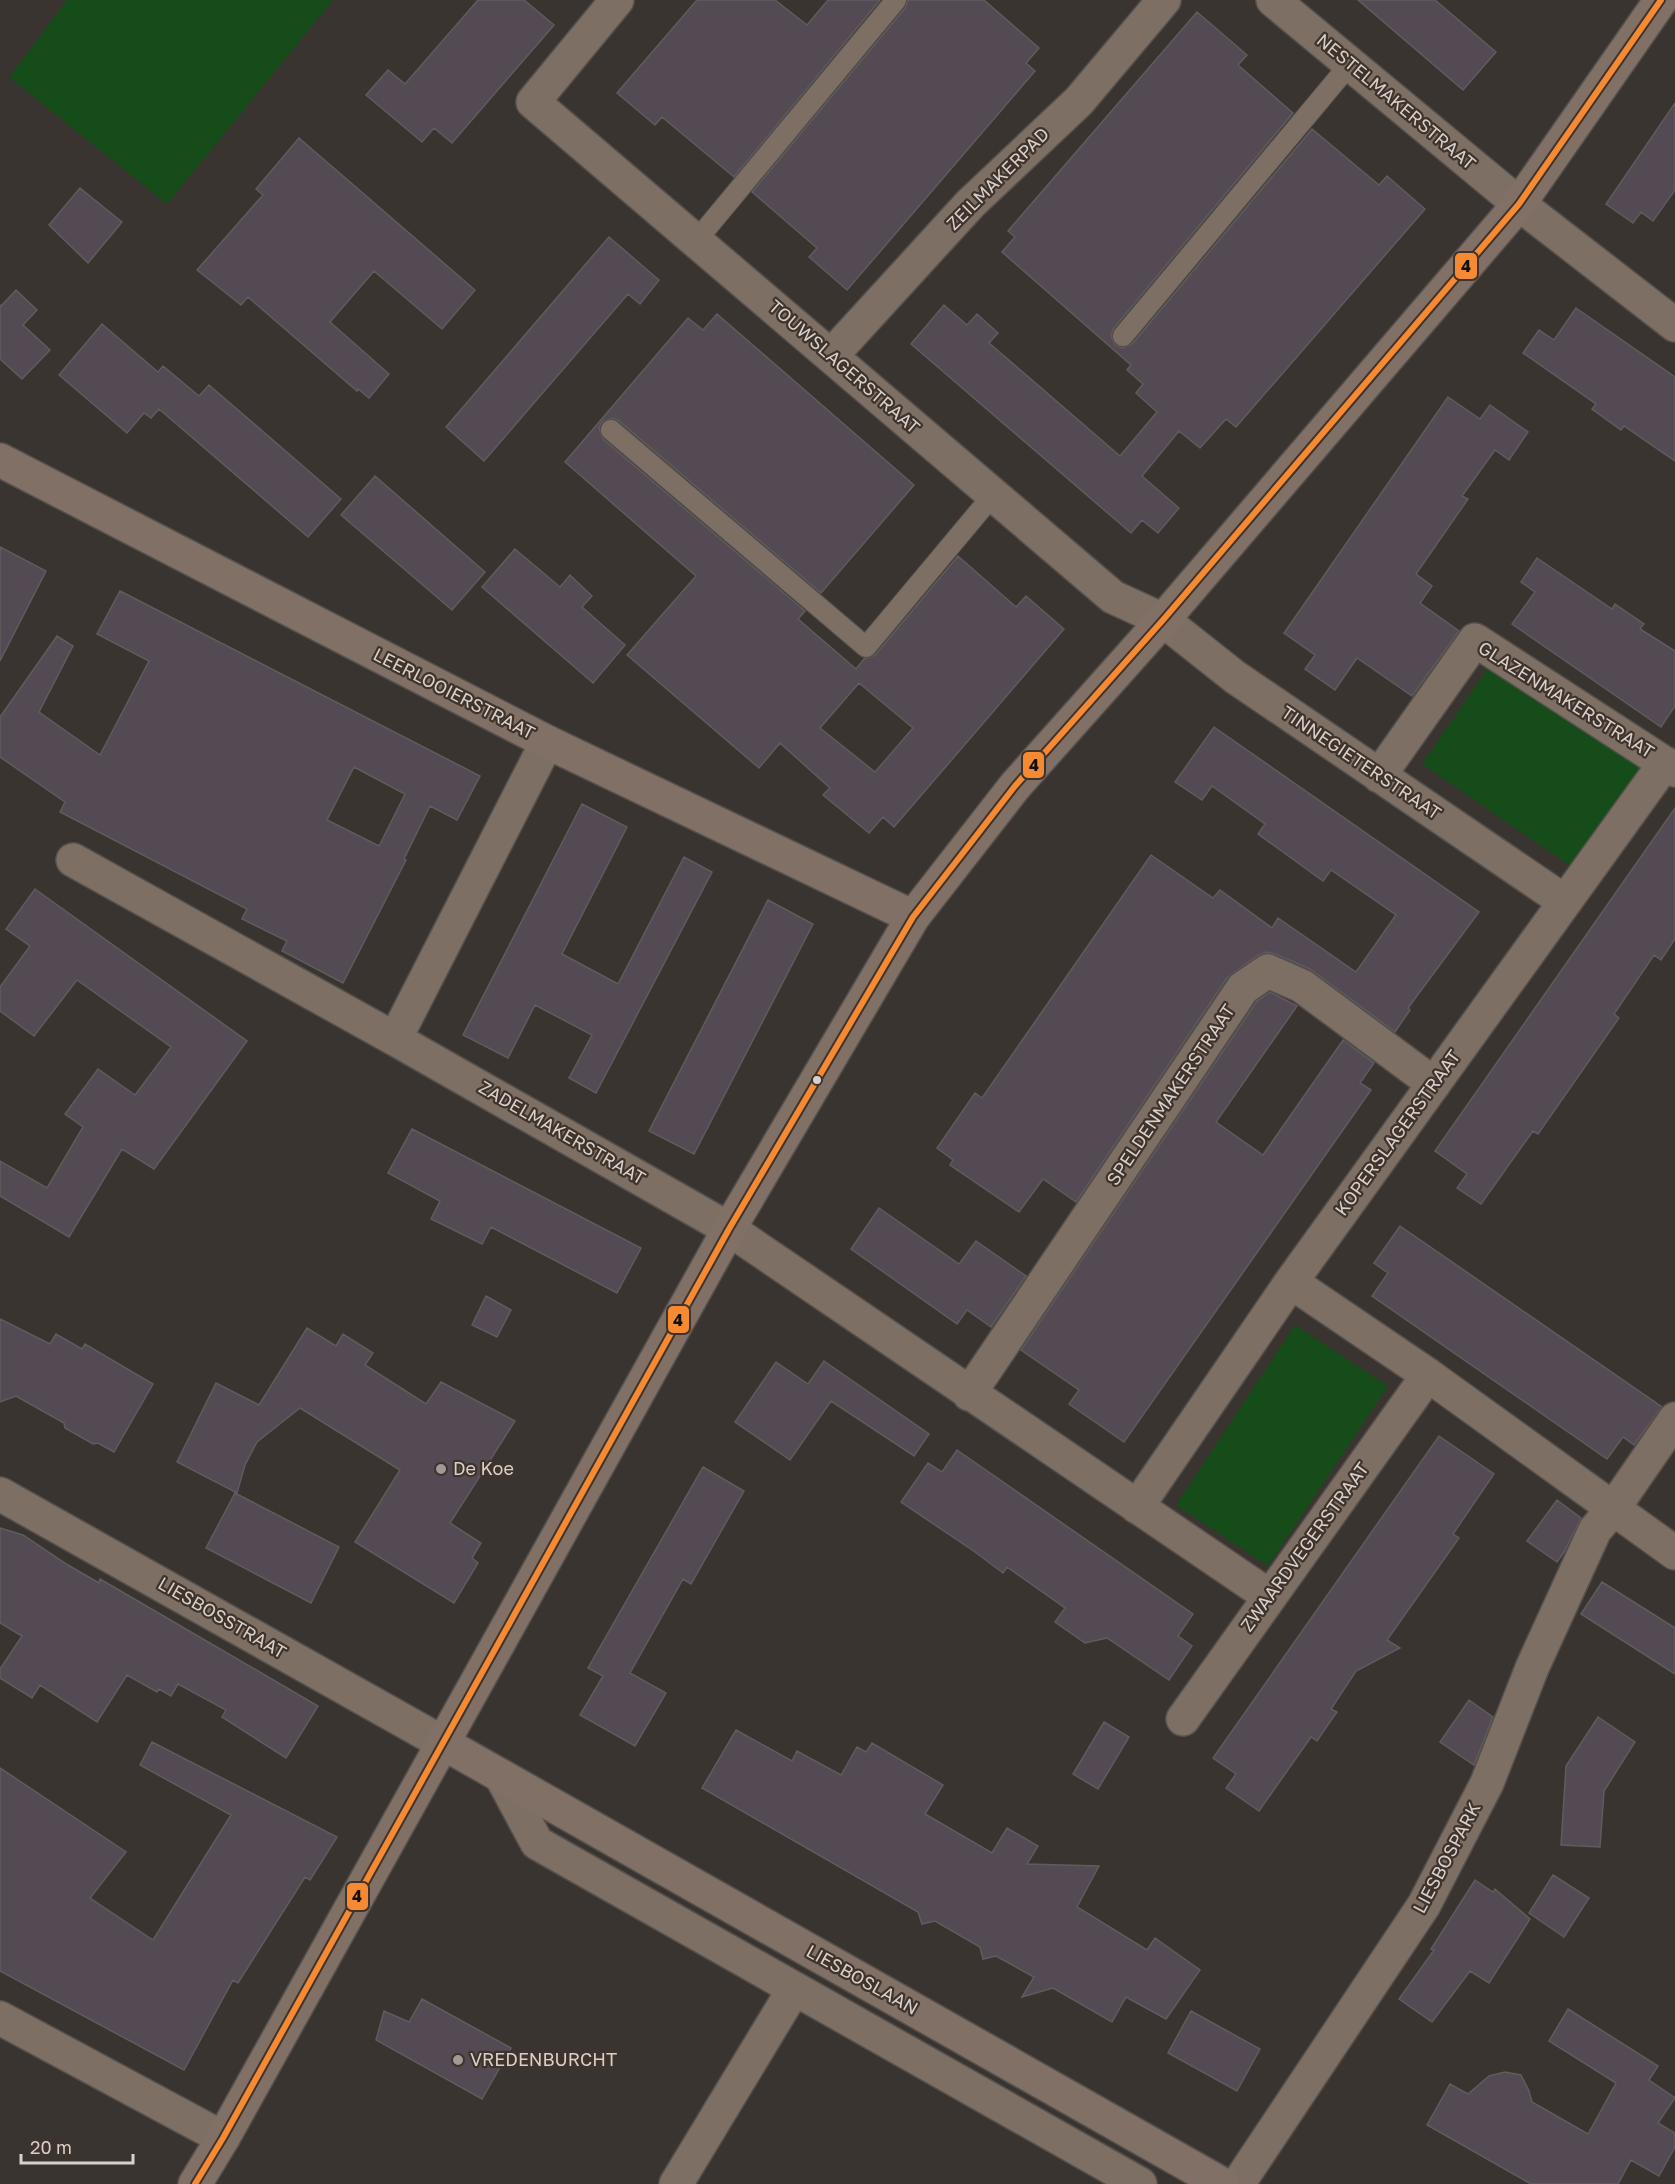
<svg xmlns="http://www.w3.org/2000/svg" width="1675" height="2184" font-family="'Golos Text',sans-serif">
  <rect width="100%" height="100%" fill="#3a3430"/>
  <!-- green -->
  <path fill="#154c19" d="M67 0H333L167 204 9 77Z
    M1490 665 1642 769 1572 867 1422 764Z
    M1295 1325 1388 1386 1268 1566 1176 1505Z"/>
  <!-- building -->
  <path fill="#544a54" stroke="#5f5c5d" stroke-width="1.5" fill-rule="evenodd" d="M478 0H524L554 25 452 143 434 128 422 142 366 95 388 70 405 84Z
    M697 0H775L807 25 828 0H880L734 177 662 117 655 125 617 93Z
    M908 0H984L1039 48 1026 63 1035 71 847 290 809 257 817 248 752 192 905 8Z
    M1358 0H1435L1496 52 1463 90Z
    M1197 12 1247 55 1238 65 1293 113 1114 328 1111 335 1115 345 1122 348 1132 344 1312 129 1379 185 1387 176 1425 209 1236 427 1226 419 1200 448 1179 431 1142 476 1179 508 1158 533 1142 520 1131 533 911 344 944 305 967 325 977 314 998 333 989 343 1120 456 1157 412 1136 393 1143 384 1127 370 1131 365 1002 252 1015 237 1008 231Z
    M1675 103V190L1653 221 1641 212 1633 223 1606 204Z
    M299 138 475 290 442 329 374 271 330 322 389 374 369 398 358 389 357 391 248 297 241 305 197 270 263 195 256 189Z
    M80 188 122 222 88 263 49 225Z
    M609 237 659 280 640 304 628 294 484 461 446 427Z
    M16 290 37 310 23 325 50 350 22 379 0 359V305L1 306Z
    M1576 308 1675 377V461L1624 426 1621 430 1592 409 1596 404 1523 353 1539 330 1554 340Z
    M717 314 914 485 821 593 619 421 613 418 602 422 599 428 603 439 805 611 798 619 856 669 864 659 875 655 958 556 1016 607 1026 596 1064 629 894 827 883 817 869 833 823 795 830 788 780 743 759 768 627 655 696 576 565 462 688 318 703 330ZM859 683 913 728 875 772 820 728Z
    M102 324 158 372 163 366 199 396 209 385 341 499 308 537 159 409 151 418 144 413 127 433 59 375Z
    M1448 397 1480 419 1490 405 1528 432 1509 460 1495 450 1462 496 1468 499 1416 574 1432 586 1420 603 1459 631 1412 696 1357 658 1335 690 1305 669 1315 655 1284 633Z
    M375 476 485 572 452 610 341 515Z
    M0 547 46 571 0 661Z
    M515 549 560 587 570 575 592 596 582 607 625 645 593 683 482 587Z
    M1537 558 1612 609 1615 604 1644 624 1640 629 1675 651V706L1661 727 1512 624 1535 592 1521 582Z
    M120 591 480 776 457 820 430 806 404 859 406 860 343 983 282 951 287 941 242 919 247 909 60 812 65 802 0 757V717L57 636 73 646 39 712 100 755 149 661 97 634ZM354 767 405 794 379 846 327 820Z
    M1214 727 1479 912 1408 1008 1410 1010 1395 1032 1310 969 1275 954 1266 952 1257 956 1227 978 1076 1202 1043 1179 1019 1212 950 1165 953 1160 937 1148 975 1093 982 1098 1151 855 1213 898 1220 890 1272 928 1278 918 1356 972 1396 915 1331 870 1323 881 1258 834 1265 824 1212 786 1202 800 1175 782Z
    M582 804 627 827 562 954 618 984 684 857 712 872 596 1093 569 1078 592 1035 535 1005 508 1058 463 1035Z
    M1675 808V939L1661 960 1654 955 1614 1014 1619 1018 1538 1134 1533 1131 1481 1204 1457 1188 1467 1174 1435 1151Z
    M35 889 247 1041 154 1169 122 1149 69 1237 0 1196V1161L47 1188 83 1127 65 1114 98 1069 135 1095 171 1047 77 980 34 1036 0 1011V987L30 946 6 929Z
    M768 900 813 924 694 1154 649 1131Z
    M1270 992 1297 1006 1216 1122 1263 1155 1343 1040 1374 1063 1360 1083 1371 1090 1124 1442 1069 1404 1079 1390 1021 1350 1257 1001Z
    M412 1129 641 1248 617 1293 491 1227 482 1244 431 1219 440 1201 388 1173Z
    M879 1208 959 1264 976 1241 1026 1276 991 1327 967 1310 957 1324 851 1249Z
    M1400 1226 1662 1407 1634 1445 1623 1437 1607 1459 1372 1296 1388 1273 1374 1263Z
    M486 1296 511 1310 497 1337 472 1325Z
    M0 1319 50 1344 56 1334 82 1349 85 1344 153 1384 114 1452 98 1443 93 1444 65 1428 64 1423 16 1396 0 1402Z
    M307 1328 336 1346 343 1334 373 1353 365 1365 426 1404 441 1382 515 1421 450 1523 481 1543 472 1558 478 1563 454 1603 355 1542 400 1470 300 1408 257 1442 245 1465 237 1493 177 1462 216 1383 259 1405Z
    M824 1361 929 1434 914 1456 831 1401 790 1460 735 1422 776 1362 808 1384Z
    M1439 1436 1494 1474 1453 1534 1459 1538 1387 1640 1400 1648 1356 1671 1331 1709 1337 1712 1327 1726 1317 1741 1311 1737 1259 1811 1226 1788 1236 1774 1213 1758Z
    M957 1450 1193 1614 1178 1636 1192 1646 1169 1680 1107 1638 1085 1643 1055 1622 1065 1608 1007 1567 1003 1573 975 1552 901 1502 928 1463 942 1472Z
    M703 1467 744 1491 691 1584 683 1579 630 1673 666 1693 635 1746 580 1715 603 1676 588 1668Z
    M235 1493 339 1547 311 1603 206 1548Z
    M1557 1500 1581 1518 1564 1552 1557 1562 1527 1541Z
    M0 1528 23 1535 68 1565 99 1583 100 1579 318 1706 286 1758 222 1717 226 1710 178 1684 171 1696 159 1689 157 1692 127 1675 97 1722 40 1685 32 1698 0 1678V1669L22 1636 0 1623Z
    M1602 1582 1675 1628V1674L1581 1614Z
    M1469 1700 1493 1717 1474 1765 1440 1742Z
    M1598 1717 1635 1742 1604 1791 1600 1847 1561 1845 1566 1766Z
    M1104 1722 1129 1737 1098 1789 1073 1774Z
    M736 1730 792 1761 797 1751 841 1775 857 1747 866 1752 872 1743 943 1785 925 1814 992 1853 1007 1828 1038 1846 1027 1864 1099 1866 1077 1907 1147 1950 1155 1938 1200 1970 1166 2019 1126 1997 1112 2022 1053 1988 1022 1997 1034 1977 996 1956 983 1959 980 1947 935 1921 922 1924 918 1912 702 1788Z
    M152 1742 337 1837 310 1880 305 1877 238 1983 233 1980 184 2070 0 1971V1768L126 1852 90 1898 153 1940 231 1815 140 1765Z
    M1553 1875 1589 1898 1564 1937 1529 1913Z
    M1475 1880 1493 1892 1495 1889 1530 1919 1489 1983 1470 1971 1432 2022 1399 1999 1434 1950 1431 1949Z
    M422 1999 511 2048 482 2099 376 2040 384 2011 409 2022Z
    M1568 2009 1658 2066 1649 2080 1675 2098 1658 2123 1675 2133V2147L1659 2176 1631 2160 1618 2184H1531L1427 2125 1450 2084 1468 2094 1489 2076 1505 2072 1521 2075 1529 2091 1532 2102 1588 2134 1616 2083 1549 2041Z
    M1191 2011 1260 2049 1237 2091 1168 2053Z"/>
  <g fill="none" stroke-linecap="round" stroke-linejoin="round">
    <defs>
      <path id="lane" d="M696 241 896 0
        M1123 336 1350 64
        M611 430 866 647 993 495"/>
      <path id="street" d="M617 0 533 102 1113 597 1163 620 1235 677 1564 901
        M1273 0 1519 204 1675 325
        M831 356 970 204 1079 101 1164 0
        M547 742 395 1039 729 1229 1269 1596
        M1379 776 1475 640 1675 770
        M73 860 395 1039
        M1291 1282 1428 1375 1675 1553
        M969 1394 1243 988 1268 971 1302 986 1434 1084
        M0 1494 443 1743
        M1137 1507 1291 1282 1665 763
        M1183 1719 1428 1375
        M501 1776 537 1843 1140 2184
        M0 2018 223 2138
        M676 2184 794 1989
        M1238 2184 1424 1905 1487 1783 1532 1668 1595 1530 1613 1509 1675 1419"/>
      <path id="secondary" d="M0 460 547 742 913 917
        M443 1743 1222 2184
        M195 2184 223 2138 729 1229 913 917 1015 786 1163 620 1519 204 1661 0"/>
    </defs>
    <!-- lane casing -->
    <use href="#lane" stroke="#55504d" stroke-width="22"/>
    <!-- street casing -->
    <use href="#street" stroke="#55504d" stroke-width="36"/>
    <!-- secondary casing -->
    <use href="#secondary" stroke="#55504d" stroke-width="36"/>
    <!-- lane -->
    <use href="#lane" stroke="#7e6f64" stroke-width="20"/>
    <!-- street -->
    <use href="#street" stroke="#7e6f64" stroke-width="33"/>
    <!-- secondary -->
    <use href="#secondary" stroke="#817065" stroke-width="33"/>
    <defs>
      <path id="bus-1" d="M195 2184 223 2138 729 1229 913 917 1015 786 1163 620 1519 204 1661 0"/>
    </defs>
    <!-- bus-1 casing -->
    <use href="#bus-1" stroke="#3f332b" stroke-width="10"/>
    <!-- bus-1 -->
    <use href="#bus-1" stroke="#f68a33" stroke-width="6"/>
  </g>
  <!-- markers -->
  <circle fill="#d7d0cb" stroke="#3f332b" stroke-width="2" cx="817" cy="1080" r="5"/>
  <g fill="#a09995" stroke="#3f332b" stroke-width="2">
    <circle cx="441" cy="1469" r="6"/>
    <circle cx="458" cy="2060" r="6"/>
  </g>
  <g text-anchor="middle" stroke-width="4.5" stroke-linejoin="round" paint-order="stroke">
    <!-- street labels -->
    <g font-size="18" fill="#d7d0cb" stroke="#3f332b">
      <text transform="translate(1396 102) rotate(40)" y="6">NESTELMAKERSTRAAT</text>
      <text transform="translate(998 179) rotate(-45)" y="6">ZEILMAKERPAD</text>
      <text transform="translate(844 367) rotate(41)" y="6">TOUWSLAGERSTRAAT</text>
      <text transform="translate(454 694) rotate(27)" y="6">LEERLOOIERSTRAAT</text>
      <text transform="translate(1566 700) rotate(32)" y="6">GLAZENMAKERSTRAAT</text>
      <text transform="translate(1361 763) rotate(34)" y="6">TINNEGIETERSTRAAT</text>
      <text transform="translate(1171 1095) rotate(-56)" y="6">SPELDENMAKERSTRAAT</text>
      <text transform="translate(562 1133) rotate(30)" y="6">ZADELMAKERSTRAAT</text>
      <text transform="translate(1398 1133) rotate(-54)" y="6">KOPERSLAGERSTRAAT</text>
      <text transform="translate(1305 1547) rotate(-54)" y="6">ZWAARDVEGERSTRAAT</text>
      <text transform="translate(222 1618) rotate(30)" y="6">LIESBOSSTRAAT</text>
      <text transform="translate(1447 1858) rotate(-62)" y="6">LIESBOSPARK</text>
      <text transform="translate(862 1980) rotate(29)" y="6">LIESBOSLAAN</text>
    </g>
    <!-- poi labels -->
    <g font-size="18" fill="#d7d0cb" stroke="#3f332b" text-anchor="start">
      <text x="453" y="1475">De Koe</text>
      <text x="470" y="2066">VREDENBURCHT</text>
    </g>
  </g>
  <g stroke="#3f332b" stroke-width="2">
    <rect x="1454" y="252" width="24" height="28" rx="6" fill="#f68a33"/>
    <rect x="1022" y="751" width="23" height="28" rx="6" fill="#f68a33"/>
    <rect x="667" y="1305" width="23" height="29" rx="6" fill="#f68a33"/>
    <rect x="346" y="1882" width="23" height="29" rx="6" fill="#f68a33"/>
  </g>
  <g font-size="16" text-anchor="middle" font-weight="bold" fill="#111">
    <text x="1466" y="272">4</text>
    <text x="1034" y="771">4</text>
    <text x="678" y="1326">4</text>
    <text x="357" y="1902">4</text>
  </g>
  <!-- scale -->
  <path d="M21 2154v9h112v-9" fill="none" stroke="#d7d0cb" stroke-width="3"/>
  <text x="30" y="2154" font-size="18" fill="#d7d0cb" stroke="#3f332b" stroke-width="4.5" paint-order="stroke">20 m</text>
</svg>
